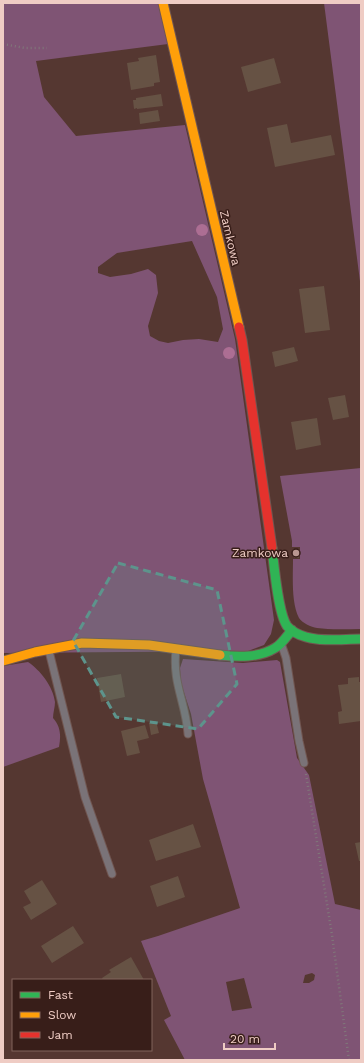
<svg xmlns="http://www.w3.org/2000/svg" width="364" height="1063" font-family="'Work Sans',sans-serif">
  <rect width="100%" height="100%" fill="#553731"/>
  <!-- green -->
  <path fill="#7f5474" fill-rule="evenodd" d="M3 3H158L168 44 36 61 44 97 76 136 185 125 235 339 274 620 271 634 264 645 248 651 3 653ZM192 241 217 297 223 329 218 342 199 339 183 340 168 343 159 341 150 336 148 326 158 293 156 275 148 269 131 274 110 277 98 273V267L117 253Z
    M324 3H361V289Z
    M361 468V629C347 629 331 630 317 628 311 627 302 623 299 618 291 603 293 576 293 559H300V547H292V541L280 476Z
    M183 659 243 663 277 660 280 662 297 758 309 775 335 904 361 910V1060H185L164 1020 171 1016 141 941 158 936 240 908 203 779 191 714 181 683 180 668ZM312 973 315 975 314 980 309 983H303L305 975ZM244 978 252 1008 232 1011 226 982Z
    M28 662C40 670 53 686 55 702 55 707 53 713 53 718 61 727 61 736 59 747L3 767V666Z"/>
  <!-- building -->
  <path fill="#665244" d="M156 55 160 82 154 83V86L131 90 127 63 139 61 138 58Z
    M274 58 281 83 248 92 241 67Z
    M161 94 163 106 137 109V108L134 109 133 100H136V98Z
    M158 110 160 121 140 124 139 113Z
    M287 124 291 143 331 135 335 155 275 167 267 128Z
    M324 286 330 330 305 333 299 289Z
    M294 347 298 361 275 367 272 352Z
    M345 395 349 417 333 420 328 398Z
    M317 418 321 445 296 450 291 422Z
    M293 549H298L299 558H294Z
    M121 674 125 697 101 702 97 678Z
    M359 677V682H361V721L339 724 338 712 342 711 338 685 348 684V678Z
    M156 721 159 733 151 735 149 723Z
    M145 725 149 738 137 741 140 753 127 756 121 731Z
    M193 824 201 847 156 861 149 840Z
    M361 842V861H359L355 843Z
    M178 876 185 897 157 907 150 886Z
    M42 880 57 904 31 920 23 907 31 903 24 891Z
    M73 926 84 943 52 963 41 946Z
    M131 957 144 980H103L102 978 111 972 109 970Z"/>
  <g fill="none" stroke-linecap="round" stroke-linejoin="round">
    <defs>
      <path id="lane" d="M282 646 286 658 299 741 304 763
        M176 650C172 683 186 703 188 734
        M49 651 85 797 112 874"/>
      <path id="fast" d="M272 548C274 565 278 613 287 626 292 632 299 635 306 637 323 642 343 639 361 639
        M220 655C238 657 259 658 275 648 281 645 287 636 292 630"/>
      <path id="slow" d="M163 3 239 327
        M3 661 35 652 82 643 149 645 220 655"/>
      <path id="jam" d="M239 327 242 340 272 548"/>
    </defs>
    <!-- lane casing -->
    <use href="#lane" stroke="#715651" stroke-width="9"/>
    <!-- fast casing -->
    <use href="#fast" stroke="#715651" stroke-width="11"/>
    <!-- slow casing -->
    <use href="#slow" stroke="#715651" stroke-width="11"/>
    <!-- jam casing -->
    <use href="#jam" stroke="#715651" stroke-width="11"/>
    <!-- path -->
    <path stroke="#80787a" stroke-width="2.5" stroke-dasharray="1 3" stroke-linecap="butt" d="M3 44 25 48H47
      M306 774 332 935 349 1060"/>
    <!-- lane -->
    <use href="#lane" stroke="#7a7378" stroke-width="7"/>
    <!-- fast -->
    <use href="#fast" stroke="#30b455" stroke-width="9"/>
    <!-- slow -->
    <use href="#slow" stroke="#ff9f0a" stroke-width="9"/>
    <!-- jam -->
    <use href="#jam" stroke="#e5322d" stroke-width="9"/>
  </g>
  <!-- trees -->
  <g fill="#ac6e93">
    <circle cx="202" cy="230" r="6"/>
    <circle cx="229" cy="353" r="6"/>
  </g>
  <!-- marked area -->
  <path fill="#5d948c" fill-opacity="0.2" stroke="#5d948c" stroke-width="3" stroke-dasharray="8 5" stroke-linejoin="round" d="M118 563 217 590 237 684 198 729 116 717 73 641Z"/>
  <!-- markers -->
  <circle fill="#b99891" stroke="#381e19" stroke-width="1.5" cx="296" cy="553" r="4"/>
  <g text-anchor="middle" stroke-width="3" stroke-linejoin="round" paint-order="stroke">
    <!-- street labels -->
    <g font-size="12" fill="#efccc4" stroke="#381e19">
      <text transform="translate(230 238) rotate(77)" y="4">Zamkowa</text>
    </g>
    <!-- poi labels -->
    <g font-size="12" fill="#efccc4" stroke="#381e19" text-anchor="end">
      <text x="288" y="557">Zamkowa</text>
    </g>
  </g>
  <!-- border -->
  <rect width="364" height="1063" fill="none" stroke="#efccc4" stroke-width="8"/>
  <!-- legend -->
  <rect x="12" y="979" width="140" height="72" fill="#381e19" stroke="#81645d"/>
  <rect x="20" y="992" width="20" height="6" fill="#30b455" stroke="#81645d"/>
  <text x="48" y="999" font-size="12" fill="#efccc4">Fast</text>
  <rect x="20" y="1012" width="20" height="6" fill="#ff9f0a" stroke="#81645d"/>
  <text x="48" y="1019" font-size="12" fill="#efccc4">Slow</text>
  <rect x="20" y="1032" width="20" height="6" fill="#e5322d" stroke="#81645d"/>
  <text x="48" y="1039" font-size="12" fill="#efccc4">Jam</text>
  <!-- scale -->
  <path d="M224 1043v6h51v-6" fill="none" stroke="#efccc4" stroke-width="2"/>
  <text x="230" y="1043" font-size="12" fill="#efccc4" stroke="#381e19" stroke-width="3" paint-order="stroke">20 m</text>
</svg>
